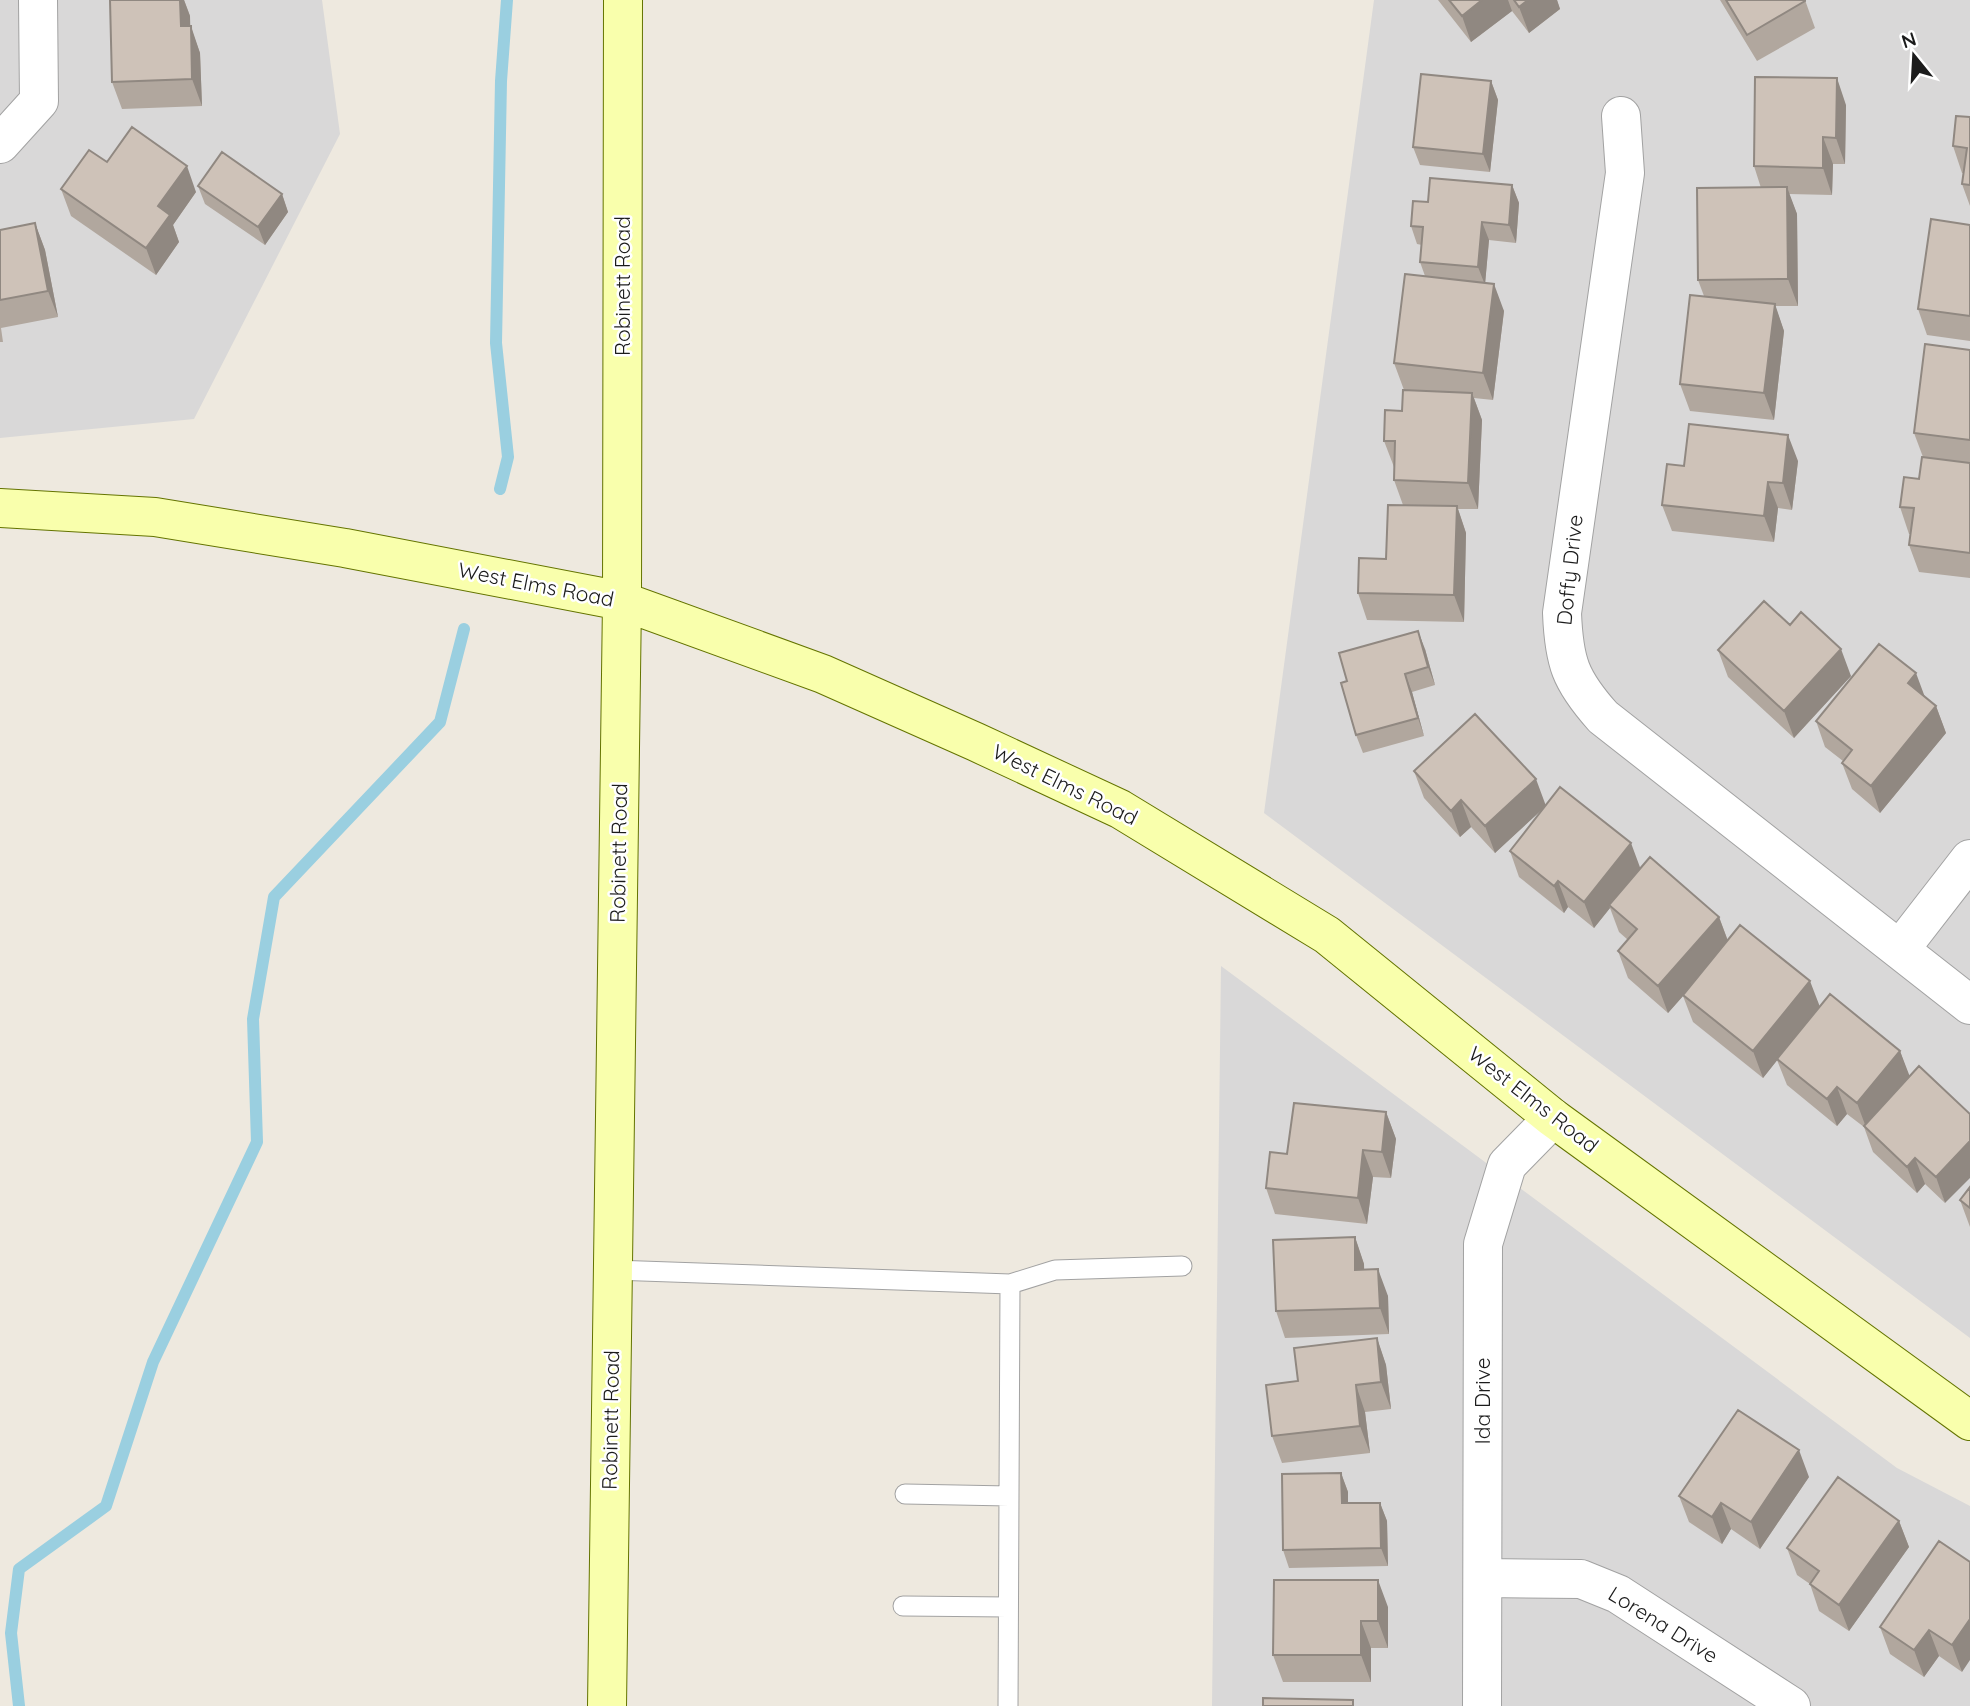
<svg xmlns="http://www.w3.org/2000/svg" width="1970" height="1706" font-family="Quicksand,sans-serif">
  <rect width="100%" height="100%" fill="#eee9df"/>
  <!-- residential -->
  <path fill="#d9d8d8" d="M0 0H322L340 134 194 419 0 438Z
    M1374 0H1970V1338L1264 813Z
    M1221 966 1897 1468 1970 1506V1706H1212Z"/>
  <g fill="none" stroke-linecap="round" stroke-linejoin="round">
    <!-- stream -->
    <path stroke="#9acfe0" stroke-width="12" d="M500 489 508 457 496 343 501 81 507 0
      M19 1706 11 1633 19 1569 106 1506 153 1362 257 1142 253 1019 274 897 440 722 464 629"/>
    <defs>
      <path id="lane" d="M613 1270 1010 1284 1008 1706
        M1010 1284 1055 1270 1182 1266
        M905 1494 1009 1496
        M903 1606 1008 1607"/>
      <path id="street" d="M1621 116 1625 173 1562 613C1564 662 1570 680 1603 717L1970 1005
        M0 144 39 101 38 0
        M1901 948 1970 859
        M1483 1578 1581 1579 1618 1594 1791 1706
        M1482 1706 1483 1244 1507 1165 1553 1118"/>
      <path id="secondary" d="M0 508 155 517 345 548 622 601 823 674 976 742 1120 809 1327 935 1553 1118 1970 1421
        M607 1706 622 601 623 0"/>
    </defs>
    <!-- lane casing -->
    <use href="#lane" stroke="#a2a2a2" stroke-width="21"/>
    <!-- street casing -->
    <use href="#street" stroke="#a2a2a2" stroke-width="40"/>
    <!-- secondary casing -->
    <use href="#secondary" stroke="#647400" stroke-width="40"/>
    <!-- lane -->
    <use href="#lane" stroke="#fff" stroke-width="19"/>
    <!-- street -->
    <use href="#street" stroke="#fff" stroke-width="38"/>
    <!-- secondary -->
    <use href="#secondary" stroke="#f9ffac" stroke-width="38"/>
  </g>
  <!-- wall -->
  <path fill="#b1a79e" d="M110 0H184L190 16V26L200 53 202 106 122 109 112 82Z
    M1438 0H1557L1560 9 1529 33 1512 11 1471 42Z
    M1720 0H1805L1815 28 1757 61Z
    M1491 81 1498 100 1490 172 1420 165 1413 147Z
    M1846 105 1845 164H1833L1832 195 1789 194 1797 214 1798 306H1775L1784 331 1774 420 1690 411 1680 384 1704 296 1698 280 1761 188 1754 166Z
    M1970 117V206L1962 184 1964 173H1962L1953 146Z
    M107 162 196 192 173 225 179 242 156 275 71 216 61 189Z
    M1512 185 1519 203 1516 243 1489 240 1485 283 1504 311 1493 400 1474 398 1482 420 1478 509H1458L1466 533 1464 622 1367 620 1358 593 1386 559 1403 505 1394 480V467L1384 441 1402 411 1404 390 1394 363 1425 276 1420 262 1422 245 1417 244 1411 226 1428 202Z
    M198 186 282 194 288 212 265 245 205 204Z
    M35 223 45 250 58 317 1 328 3 342H0V230Z
    M1970 225V341L1927 335 1918 309Z
    M1970 350V578L1919 572 1909 545 1911 534H1909L1900 507 1919 479 1923 457 1914 433Z
    M1798 461 1792 510 1778 508 1774 542 1672 531 1662 505 1684 466Z
    M1790 625 1851 676 1794 738 1728 677 1718 650Z
    M1425 649 1435 685 1412 692 1424 736 1363 753 1356 735Z
    M1924 696 1936 706 1946 733 1880 813 1852 789 1842 763 1843 761 1825 747 1816 721Z
    M1414 771 1546 805 1640 869 1719 917 1728 941 1820 1007 1900 1051 1909 1077 1945 1203 1925 1184 1917 1193 1873 1152 1864 1127 1847 1114 1837 1126 1787 1085 1777 1060 1763 1078 1693 1022 1683 996 1668 1013 1628 978 1618 951 1628 940 1619 932 1610 908 1594 928 1568 907 1564 913 1519 877 1510 851 1545 806 1495 853 1471 827 1460 837 1424 798Z
    M1386 1112 1396 1139 1391 1178 1373 1177 1367 1224 1275 1214 1266 1188 1287 1154Z
    M1970 1187V1227L1960 1200Z
    M1355 1237 1364 1264V1270L1388 1296 1389 1334 1285 1338 1276 1311Z
    M1377 1338 1386 1365 1391 1409 1365 1412 1370 1453 1282 1463 1272 1436 1298 1381Z
    M1341 1473 1348 1492V1503H1380L1387 1521 1388 1566 1289 1568 1283 1550Z
    M1809 1477 1760 1549 1731 1529 1722 1544 1689 1522 1679 1496Z
    M1899 1521 1909 1547 1849 1631 1819 1611 1810 1584 1797 1575 1787 1548Z
    M1939 1541 1962 1672 1939 1656 1924 1677 1890 1654 1880 1627Z
    M1388 1607V1648H1371V1682H1283L1273 1655Z"/>
  <!-- shaded-wall -->
  <path fill="#908881" d="M180 0H184L190 16 191 53 181 26Z
    M1482 0H1508L1512 11 1471 42 1462 16Z
    M1528 0H1557L1560 9 1529 33 1519 7Z
    M191 26 200 53 202 106 192 79Z
    M1837 78 1846 105 1845 164 1836 138Z
    M1491 81 1498 100 1490 172 1483 154Z
    M1823 137 1833 164 1832 195 1823 168Z
    M187 166 196 192 173 225 179 242 156 275 146 248 158 206Z
    M1512 185 1519 203 1516 243 1509 225Z
    M1787 187 1797 214 1798 306 1788 279Z
    M282 194 288 212 265 245 258 227Z
    M1482 222 1489 240 1485 285 1478 267Z
    M35 223 45 250 58 317 48 291Z
    M1494 284 1504 311 1493 400 1483 373Z
    M1775 304 1784 331 1774 420 1764 393Z
    M1472 393 1482 420 1478 509 1468 483Z
    M1788 435 1798 461 1792 510 1783 483Z
    M1768 482 1778 508 1774 542 1764 516Z
    M1457 506 1466 533 1464 622 1454 595Z
    M1418 631 1425 649 1435 685 1428 667Z
    M1841 649 1851 676 1794 738 1784 711Z
    M1916 673 1926 700 1908 683Z
    M1405 674 1412 692 1424 736 1418 718Z
    M1936 706 1946 733 1880 813 1871 786Z
    M1536 779 1546 806 1495 853 1485 826Z
    M1461 800 1471 827 1460 837 1451 811Z
    M1631 843 1641 870 1609 905 1610 908 1594 928 1584 902Z
    M1558 881 1568 907 1564 913 1554 886Z
    M1719 917 1729 944 1668 1013 1658 986Z
    M1810 981 1820 1007 1763 1078 1753 1051Z
    M1900 1051 1910 1077 1867 1130 1857 1103Z
    M1837 1087 1847 1114 1837 1126 1827 1099Z
    M1386 1112 1396 1139 1391 1178 1382 1152Z
    M1970 1141V1178L1945 1203 1936 1177Z
    M1363 1150 1373 1177 1367 1224 1358 1198Z
    M1915 1158 1925 1184 1917 1193 1907 1167Z
    M1355 1237 1364 1264 1365 1297 1355 1270Z
    M1378 1269 1388 1296 1389 1334 1380 1308Z
    M1377 1338 1386 1365 1391 1409 1381 1382Z
    M1356 1385 1365 1412 1370 1453 1360 1426Z
    M1799 1450 1809 1477 1760 1549 1751 1522Z
    M1341 1473 1348 1492V1521L1342 1503Z
    M1380 1503 1387 1521 1388 1566 1381 1548Z
    M1721 1503 1731 1529 1722 1544 1712 1517Z
    M1899 1521 1909 1547 1849 1631 1839 1605Z
    M1378 1580 1388 1607V1648L1378 1621Z
    M1970 1619V1660L1962 1672 1952 1645Z
    M1361 1621 1371 1648V1682L1361 1655Z
    M1929 1630 1939 1656 1924 1677 1914 1650Z"/>
  <!-- building -->
  <path fill="#cec2b8" stroke="#908881" stroke-width="2" d="M110 0H180L181 26H191L192 79 112 82Z
    M1449 0H1482L1462 16Z
    M1514 0H1528L1519 7Z
    M1726 0H1805V1L1747 35Z
    M1421 74 1491 81 1483 154 1413 147Z
    M1755 77 1837 78 1836 138 1823 137V168L1754 166Z
    M1956 116 1970 117V185L1962 184 1967 148 1953 146Z
    M132 127 187 166 158 206 170 215 146 248 61 189 89 150 107 162Z
    M222 152 282 194 258 227 198 186Z
    M1430 178 1512 185 1509 225 1482 222 1478 267 1420 262 1423 227 1411 226 1413 201 1428 202Z
    M1787 187 1788 279 1698 280 1697 188Z
    M1931 219 1970 225V316L1918 309Z
    M35 223 48 291 0 300V230Z
    M1405 274 1494 284 1483 373 1394 363Z
    M1690 295 1775 304 1764 393 1680 384Z
    M1925 344 1970 350V440L1914 433Z
    M1403 390 1472 393 1468 483 1394 480 1395 441H1384L1385 410 1402 411Z
    M1689 424 1788 435 1783 483 1768 482 1764 516 1662 505 1667 464 1684 466Z
    M1922 457 1970 463V553L1909 545 1914 508 1900 507 1904 477 1919 479Z
    M1388 505 1457 506 1454 595 1358 593 1359 558 1386 559Z
    M1764 601 1790 625 1801 612 1841 649 1784 711 1718 650Z
    M1418 631 1428 667 1405 674 1418 718 1356 735 1341 683 1347 681 1339 653Z
    M1879 644 1916 673 1908 683 1936 706 1871 786 1842 763 1852 750 1816 721Z
    M1475 714 1536 779 1485 826 1461 800 1451 811 1414 771Z
    M1560 787 1631 843 1584 902 1558 881 1554 886 1510 851Z
    M1650 857 1719 917 1658 986 1618 951 1637 929 1609 905Z
    M1740 925 1810 981 1753 1051 1683 995Z
    M1830 994 1900 1051 1857 1103 1837 1087 1827 1099 1777 1059Z
    M1919 1066 1970 1114V1141L1936 1177 1915 1158 1907 1167 1864 1126Z
    M1294 1103 1386 1112 1382 1152 1363 1150 1358 1198 1266 1188 1270 1152 1287 1154Z
    M1970 1187V1208L1960 1200Z
    M1355 1237V1270L1378 1269 1380 1308 1276 1311 1273 1240Z
    M1377 1338 1381 1382 1356 1385 1360 1426 1272 1436 1266 1385 1298 1381 1294 1348Z
    M1738 1410 1799 1450 1751 1522 1721 1503 1712 1517 1679 1496Z
    M1341 1473 1342 1503H1380L1381 1548 1283 1550 1282 1474Z
    M1838 1477 1899 1521 1839 1605 1810 1584 1819 1571 1787 1548Z
    M1939 1541 1970 1562V1619L1952 1645 1929 1630 1914 1650 1880 1627Z
    M1274 1580H1378V1621H1361V1655H1273Z
    M1263 1698 1353 1700V1706H1263Z"/>
  <g text-anchor="middle" stroke-width="5" stroke-linejoin="round" paint-order="stroke">
    <!-- street labels -->
    <g font-size="21" fill="#1b1b1b" stroke="#fff">
      <text transform="translate(623 286) rotate(-90)" y="7">Robinett Road</text>
      <text transform="translate(1570 570) rotate(-84)" y="7">Doffy Drive</text>
      <text transform="translate(536 585) rotate(11)" y="7">West Elms Road</text>
      <text transform="translate(1065 785) rotate(26)" y="7">West Elms Road</text>
      <text transform="translate(619 853) rotate(-89)" y="7">Robinett Road</text>
      <text transform="translate(1533 1100) rotate(38)" y="7">West Elms Road</text>
      <text transform="translate(1483 1401) rotate(-90)" y="7">Ida Drive</text>
      <text transform="translate(611 1420) rotate(-89)" y="7">Robinett Road</text>
      <text transform="translate(1663 1625) rotate(32)" y="7">Lorena Drive</text>
    </g>
  </g>
  <!-- north arrow -->
  <g transform="translate(1914 56) rotate(342)" stroke="#ffffff" stroke-width="5" paint-order="stroke">
  <path d="M0-5L12 26L0 18L-12 26Z" fill="#1b1b1b"/>
  <text y="-10" font-size="19" font-weight="bold" text-anchor="middle" fill="#1b1b1b">N</text>
  </g>
</svg>
